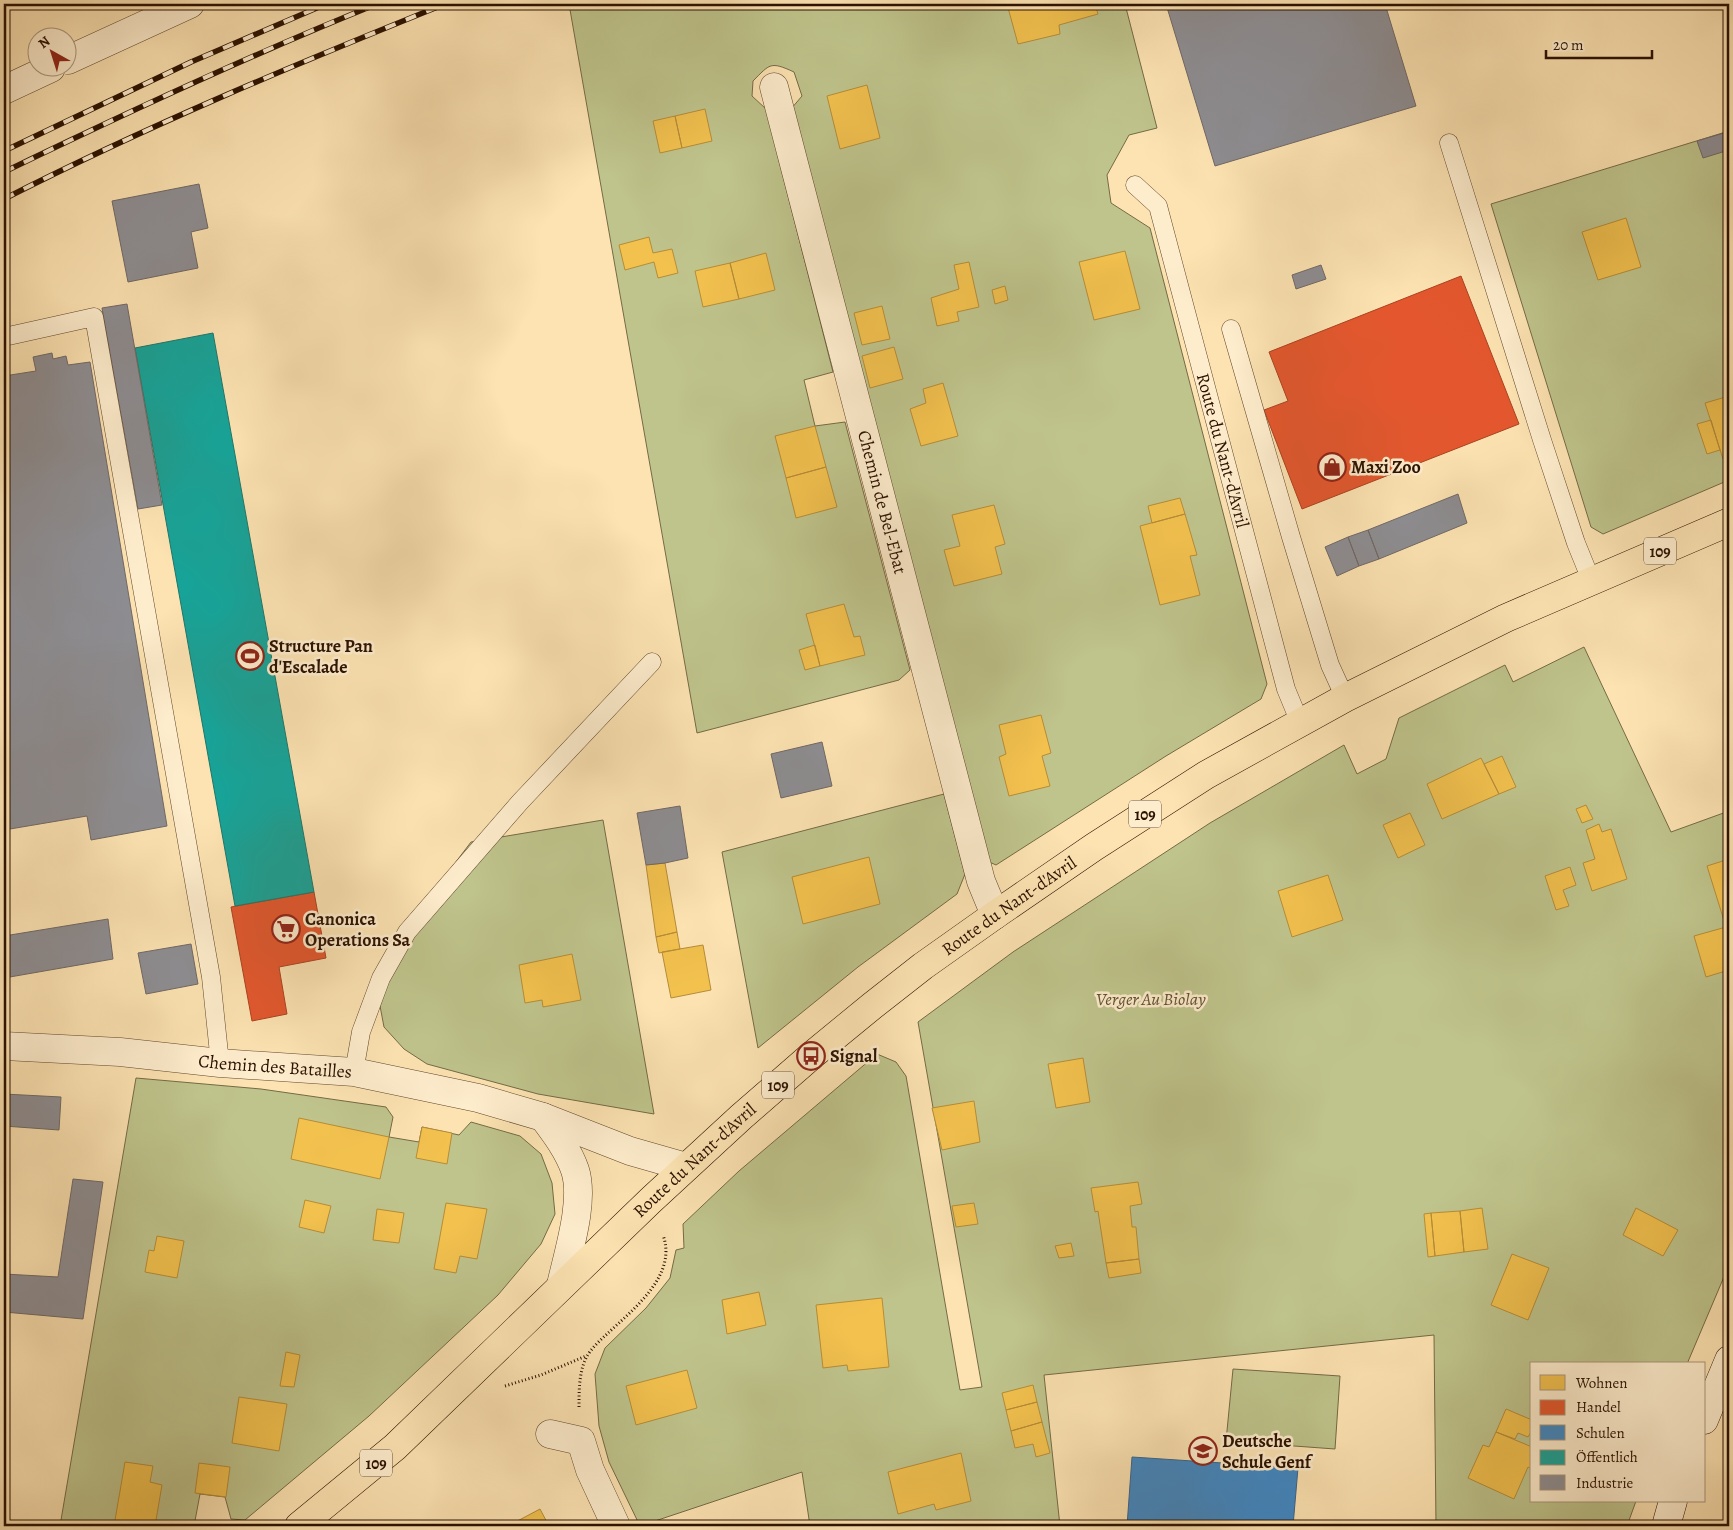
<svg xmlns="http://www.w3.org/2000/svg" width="1733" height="1530" font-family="Alegreya,serif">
  <rect width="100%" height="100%" fill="#fde3b2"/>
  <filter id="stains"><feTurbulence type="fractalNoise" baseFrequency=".004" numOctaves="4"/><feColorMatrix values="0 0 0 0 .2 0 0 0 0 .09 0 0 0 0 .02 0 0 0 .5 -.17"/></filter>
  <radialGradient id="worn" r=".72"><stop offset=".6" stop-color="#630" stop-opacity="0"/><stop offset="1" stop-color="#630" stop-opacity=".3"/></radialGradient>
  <!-- green -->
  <path fill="#bfc48c" stroke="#756a46" d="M569 4H1125L1157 128 1129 135 1107 175 1111 203 1150 228 1267 684 1261 699 1166 756 996 865 985 860 791 109 802 96 794 72C770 61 770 64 753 81L752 96 766 109 833 372 804 380 815 426 845 422 910 670 899 680 697 733Z
    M1729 131V480L1603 534 1591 527 1491 204Z
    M1584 647 1671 832 1729 811V1265L1687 1364H1532V1501H1636L1627 1526H1436L1434 1335 1044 1375 1060 1526H810L802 1472 640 1526 609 1462 599 1426 595 1374 605 1348 646 1308 670 1278 676 1250 684 1248 683 1224 739 1171 877 1054 896 1062 906 1076 960 1390 982 1387 918 1022 1013 952 1210 823 1344 745 1357 774 1386 759 1399 718 1505 665 1513 682Z
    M944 794 965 874 957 894 858 967 758 1048 722 852Z
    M603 820 654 1114 538 1094 427 1064 404 1049 384 1027 377 990 390 949 471 842Z
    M136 1078 261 1089 386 1107 393 1117 389 1137 419 1142 422 1127 459 1135 471 1122 520 1136 541 1154 552 1183 555 1214 541 1244 498 1295 369 1416 245 1520 231 1519 225 1497 200 1494 194 1526H60Z
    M1233 1369 1340 1376 1335 1449 1226 1441Z"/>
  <!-- homes -->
  <path fill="#f2c14e" stroke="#b68c37" d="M1007 4H1095L1098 14 1059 25 1060 34 1018 44Z
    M867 85 880 138 840 149 827 96Z
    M705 109 712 141 682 148 675 116Z
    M675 116 682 148 660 153 653 121Z
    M1626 218 1641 267 1598 280 1582 232Z
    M649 237 653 253 672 249 678 273 658 278 654 262 625 270 619 245Z
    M1125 251 1140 309 1094 320 1079 262Z
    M766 253 775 290 739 299 730 263Z
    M969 262 979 307 957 312 959 321 937 326 931 298 959 289 954 265Z
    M730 263 739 299 703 307 695 271Z
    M1005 286 1008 300 995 304 992 290Z
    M882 306 890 339 862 345 854 313Z
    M894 347 903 379 870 388 862 356Z
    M943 383 958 436 921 446 910 409 926 403 923 389Z
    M1729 396V457L1723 459 1705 403Z
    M1711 420 1720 450 1707 454 1697 424Z
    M815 426 826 467 786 478 775 436Z
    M826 467 837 507 796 518 786 478Z
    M1180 498 1185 514 1152 523 1148 506Z
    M994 505 1005 544 995 547 1002 574 954 586 944 550 960 546 952 515Z
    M1185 514 1197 555 1190 556 1200 595 1160 605 1140 526Z
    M844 604 854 637 860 636 865 655 820 666 806 614Z
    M815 645 820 666 805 670 799 650Z
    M1041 715 1051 753 1042 756 1050 786 1009 796 999 757 1006 754 999 725Z
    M1502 756 1516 787 1499 794 1484 764Z
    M1481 758 1499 794 1442 819 1427 784Z
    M1586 805 1593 819 1582 823 1576 809Z
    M1410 813 1425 845 1398 858 1383 825Z
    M1599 824 1602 832 1611 829 1627 879 1592 891 1583 863 1595 859 1586 830Z
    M869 857 880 904 803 924 792 877Z
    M1729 859V970L1706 977 1694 936 1726 927 1707 866Z
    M665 863 677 932 656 937 646 865Z
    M1570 867 1576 885 1563 890 1569 906 1556 910 1545 876Z
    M1328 875 1343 920 1292 937 1278 891Z
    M677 932 680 949 659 953 656 937Z
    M703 945 711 990 671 998 662 952Z
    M572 954 581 1000 543 1007 542 1000 525 1003 519 965Z
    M1083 1058 1090 1102 1056 1108 1048 1064Z
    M974 1101 980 1142 942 1150 932 1108Z
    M299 1118 389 1137 380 1179 291 1159Z
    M422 1127 452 1133 447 1164 416 1158Z
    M1138 1182 1142 1204 1130 1206 1132 1227H1136L1139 1259 1106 1263 1098 1211 1095 1212 1091 1188Z
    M305 1200 331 1206 324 1233 299 1227Z
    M446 1203 487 1209 477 1259 460 1256 456 1273 434 1269Z
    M974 1203 978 1224 956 1227 952 1206Z
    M1482 1208 1488 1249 1464 1252 1460 1211Z
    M1636 1208 1678 1230 1663 1256 1623 1235Z
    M377 1209 404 1213 399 1243 373 1240Z
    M1460 1211 1464 1252 1435 1256 1431 1213Z
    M1431 1213 1435 1256 1428 1257 1424 1214Z
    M157 1236 184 1241 177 1278 145 1272 149 1250 154 1251Z
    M1071 1243 1074 1256 1059 1258 1055 1246Z
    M1512 1254 1549 1268 1528 1320 1491 1305Z
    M1139 1259 1141 1273 1109 1278 1106 1263Z
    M759 1292 766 1325 727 1334 722 1300Z
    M882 1298 889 1367 848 1371 847 1365 823 1368 816 1305Z
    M286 1352 300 1355 294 1387 280 1386Z
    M687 1370 697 1408 636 1425 626 1386Z
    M1033 1385 1037 1402 1006 1410 1002 1393Z
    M239 1397 287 1404 279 1451 232 1443Z
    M1037 1402 1042 1422 1011 1431 1006 1410Z
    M1506 1409 1532 1420V1430L1528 1437 1518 1433 1515 1439 1496 1432Z
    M1042 1422 1050 1453 1036 1457 1033 1444 1015 1448 1011 1431Z
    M1496 1432 1532 1447V1469L1528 1467 1514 1499 1468 1478 1483 1445 1489 1447Z
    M961 1453 971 1501 936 1510 934 1504 898 1514 888 1472Z
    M125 1462 153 1466 150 1482 162 1485 155 1526H114Z
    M199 1463 230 1467 226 1497 195 1493Z
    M540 1509 549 1526H508Z"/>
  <!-- shops -->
  <path fill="#e4572e" stroke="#ac4220" d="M1461 276 1519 424 1302 509 1264 410 1288 401 1269 352Z
    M314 892 326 958 279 967 287 1014 252 1021 231 907Z"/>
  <!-- schools -->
  <path fill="#3f88c5" stroke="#39648a" d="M1132 1457 1298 1468 1293 1526H1127Z"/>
  <!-- public -->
  <path fill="#17a398" stroke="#1d776a" d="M213 333 314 892 235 906 135 348Z"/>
  <!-- industry -->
  <path fill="#8d8d92" stroke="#706866" d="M1166 4H1385L1416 106 1215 166Z
    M1724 133 1726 137 1729 136V150L1703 158 1697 141Z
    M199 184 208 228 191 232 198 268 128 282 112 201Z
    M1321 265 1326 279 1296 289 1292 275Z
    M127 304 162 505 138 509 102 308Z
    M52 353 53 359 66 356 68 365 90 362 167 826 91 840 87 816 4 830V376L36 371 33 357Z
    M1458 494 1467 523 1379 559 1368 530Z
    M1368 530 1379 559 1359 566 1348 537Z
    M1348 537 1359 566 1337 576 1325 547Z
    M822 742 832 786 781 798 771 754Z
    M680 806 688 858 665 863 646 865 637 813Z
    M108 919 113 959 4 978V936Z
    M191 944 198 984 146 994 138 953Z
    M4 1094 61 1097 59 1130 4 1126Z
    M73 1179 103 1182 83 1319 4 1312V1274L58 1277Z"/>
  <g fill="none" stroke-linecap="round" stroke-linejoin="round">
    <defs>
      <g id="lane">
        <path d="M1449 143 1542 440 1576 543 1591 580"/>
        <path id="s1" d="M1135 185 1158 206 1286 689 1300 723"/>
        <path d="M1231 329 1291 537 1330 665 1345 698"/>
        <path d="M4 337 94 317 211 977 220 1063"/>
        <path d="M354 1072 361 1032 381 978 407 932 520 802 652 662"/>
      </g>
      <g id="street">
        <path d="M68 60 190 4"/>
        <path id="s2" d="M774 87 981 881 995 915"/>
        <path d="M4 90 51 68"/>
        <path id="s3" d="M4 1046 120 1052 220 1063 354 1072 478 1098 543 1117 630 1151 686 1167"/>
        <path d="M543 1117C555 1133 568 1150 575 1170 585 1201 568 1253 561 1285"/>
        <path d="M550 1434 581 1441 590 1470 616 1526"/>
      </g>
      <path id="secondary" d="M1704 1420 1729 1360
        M1666 1526 1673 1501"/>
      <g id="primary">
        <path id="s4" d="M299 1526 395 1447 651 1200 741 1117 811 1056 872 1006 923 966 995 915 1094 847 1206 775 1345 698 1506 618 1729 522"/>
      </g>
    </defs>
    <!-- lane casing -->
    <use href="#lane" stroke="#60462c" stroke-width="19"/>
    <!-- street casing -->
    <use href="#street" stroke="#60462c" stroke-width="29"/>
    <!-- secondary casing -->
    <use href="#secondary" stroke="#2b1100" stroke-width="29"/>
    <!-- primary casing -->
    <use href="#primary" stroke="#2b1100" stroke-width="29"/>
    <!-- path -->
    <path stroke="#2b1100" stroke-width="3" stroke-dasharray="1 2.5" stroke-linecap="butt" d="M505 1386 541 1375 586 1356
      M579 1407C579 1390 579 1373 586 1358 590 1350 599 1341 606 1335 632 1310 678 1276 663 1235"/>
    <!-- lane -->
    <use href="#lane" stroke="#feedcd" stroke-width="18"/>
    <!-- street -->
    <use href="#street" stroke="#feedcd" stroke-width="28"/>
    <!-- secondary -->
    <use href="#secondary" stroke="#feedcd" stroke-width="28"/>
    <!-- primary -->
    <use href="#primary" stroke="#fde3b2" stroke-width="28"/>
    <defs>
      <path id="rail" d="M4 151 191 62 326 4
        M4 172C126 113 250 55 377 4
        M4 199C147 126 296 64 445 4"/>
    </defs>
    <!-- rail casing -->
    <use href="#rail" stroke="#2b1100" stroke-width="5.5"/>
    <!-- rail -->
    <use href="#rail" stroke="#feedcd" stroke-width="4" stroke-dasharray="11" stroke-linecap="butt"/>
  </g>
  <!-- icons -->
  <defs>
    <symbol id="shop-ring" viewBox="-11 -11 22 22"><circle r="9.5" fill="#feedcd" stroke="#8f2418" stroke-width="1.5"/><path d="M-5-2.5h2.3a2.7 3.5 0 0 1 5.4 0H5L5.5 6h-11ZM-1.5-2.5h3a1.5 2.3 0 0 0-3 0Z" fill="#8f2418"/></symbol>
    <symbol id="stadium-ring" viewBox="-11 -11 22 22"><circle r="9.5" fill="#feedcd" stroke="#8f2418" stroke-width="1.5"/><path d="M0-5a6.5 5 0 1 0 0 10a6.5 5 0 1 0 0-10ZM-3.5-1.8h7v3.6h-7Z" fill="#8f2418"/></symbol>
    <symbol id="supermarket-ring" viewBox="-11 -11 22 22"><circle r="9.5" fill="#feedcd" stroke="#8f2418" stroke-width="1.5"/><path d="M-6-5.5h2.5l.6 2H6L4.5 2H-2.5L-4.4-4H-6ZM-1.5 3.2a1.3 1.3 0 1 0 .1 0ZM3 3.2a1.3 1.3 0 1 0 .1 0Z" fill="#8f2418"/></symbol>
    <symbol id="bus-ring" viewBox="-11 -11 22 22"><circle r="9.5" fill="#feedcd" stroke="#8f2418" stroke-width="1.5"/><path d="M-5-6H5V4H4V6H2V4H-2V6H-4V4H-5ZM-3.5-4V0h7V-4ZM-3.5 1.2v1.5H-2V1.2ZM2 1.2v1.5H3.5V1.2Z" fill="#8f2418"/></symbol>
    <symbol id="school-ring" viewBox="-11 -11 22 22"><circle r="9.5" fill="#feedcd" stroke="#8f2418" stroke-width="1.5"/><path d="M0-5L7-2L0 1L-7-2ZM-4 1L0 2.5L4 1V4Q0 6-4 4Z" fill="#8f2418"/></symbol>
  </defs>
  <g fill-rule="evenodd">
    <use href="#shop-ring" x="1316" y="451" width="32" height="32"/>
    <use href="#stadium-ring" x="234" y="640" width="32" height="32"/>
    <use href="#supermarket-ring" x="270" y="913" width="32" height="32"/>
    <use href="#bus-ring" x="795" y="1040" width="32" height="32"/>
    <use href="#school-ring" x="1187" y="1435" width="32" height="32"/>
  </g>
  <g text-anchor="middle" stroke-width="5" stroke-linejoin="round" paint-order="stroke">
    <!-- shield labels -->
    <g fill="#feedcd" stroke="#6a533e" stroke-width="1">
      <rect x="1644" y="537.5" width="32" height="27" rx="4"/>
      <rect x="1129" y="800.5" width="32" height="27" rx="4"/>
      <rect x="762" y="1071.5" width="32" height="27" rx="4"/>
      <rect x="360" y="1449.5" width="32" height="27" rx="4"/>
    </g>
    <g font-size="16" font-weight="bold" fill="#2b1100">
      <text x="1660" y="557">109</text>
      <text x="1145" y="820">109</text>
      <text x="778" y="1091">109</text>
      <text x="376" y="1469">109</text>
    </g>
    <!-- street labels -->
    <g font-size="18" fill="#2b1100" stroke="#feedcd">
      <text dy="6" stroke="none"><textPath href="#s1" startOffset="284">Route du Nant-d'Avril</textPath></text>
      <text dy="6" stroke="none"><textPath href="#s2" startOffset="429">Chemin de Bel-Ebat</textPath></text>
      <text dy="6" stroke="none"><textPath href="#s4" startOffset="944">Route du Nant-d'Avril</textPath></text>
      <text dy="6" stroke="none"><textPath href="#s3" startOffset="272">Chemin des Batailles</textPath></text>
      <text dy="6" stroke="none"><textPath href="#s4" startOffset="539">Route du Nant-d'Avril</textPath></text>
    </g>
    <!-- poi labels -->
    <g font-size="18" font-weight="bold" fill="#2b1100" stroke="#feedcd" text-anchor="start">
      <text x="1351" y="473">Maxi Zoo</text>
      <text x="269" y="652">Structure Pan<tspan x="269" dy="21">d'Escalade</tspan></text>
      <text x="305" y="925">Canonica<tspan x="305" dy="21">Operations Sa</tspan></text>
      <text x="830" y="1062">Signal</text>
      <text x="1222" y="1447">Deutsche<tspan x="1222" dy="21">Schule Genf</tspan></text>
    </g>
    <!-- park labels -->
    <g font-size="18" font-style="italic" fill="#5f5031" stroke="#feedcd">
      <text x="1151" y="1005">Verger Au Biolay</text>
    </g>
  </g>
  <!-- margin -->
  <rect width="1733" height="1530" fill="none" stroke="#fde3b2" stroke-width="20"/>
  <rect x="5" y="5" width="1723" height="1520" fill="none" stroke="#2b1100" stroke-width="2.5"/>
  <rect x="10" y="10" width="1713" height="1510" fill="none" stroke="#2b1100"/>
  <!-- legend -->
  <rect x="1530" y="1362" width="175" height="140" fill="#feedcd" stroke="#aa957b"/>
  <rect x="1540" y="1375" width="25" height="15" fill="#f2c14e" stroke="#aa957b"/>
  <text x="1576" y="1388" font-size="15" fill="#2b1100">Wohnen</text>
  <rect x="1540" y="1400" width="25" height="15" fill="#e4572e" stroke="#aa957b"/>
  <text x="1576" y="1412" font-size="15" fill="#2b1100">Handel</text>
  <rect x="1540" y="1425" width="25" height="15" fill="#3f88c5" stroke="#aa957b"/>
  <text x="1576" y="1438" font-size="15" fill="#2b1100">Schulen</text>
  <rect x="1540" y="1450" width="25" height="15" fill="#17a398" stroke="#aa957b"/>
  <text x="1576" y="1462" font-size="15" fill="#2b1100">Öffentlich</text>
  <rect x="1540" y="1475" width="25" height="15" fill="#8d8d92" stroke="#aa957b"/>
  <text x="1576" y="1488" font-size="15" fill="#2b1100">Industrie</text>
  <!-- north arrow -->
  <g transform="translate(52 52) rotate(321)"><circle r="24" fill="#feedcd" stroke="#aa957b"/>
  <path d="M0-4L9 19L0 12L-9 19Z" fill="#8f2418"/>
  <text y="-8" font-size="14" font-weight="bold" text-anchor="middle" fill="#2b1100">N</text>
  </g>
  <!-- scale -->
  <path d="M1546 50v8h106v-8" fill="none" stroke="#2b1100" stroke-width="2.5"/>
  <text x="1553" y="50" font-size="15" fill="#2b1100" stroke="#feedcd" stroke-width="4" paint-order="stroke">20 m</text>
  <rect width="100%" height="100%" filter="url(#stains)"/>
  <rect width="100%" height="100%" fill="url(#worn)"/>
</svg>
